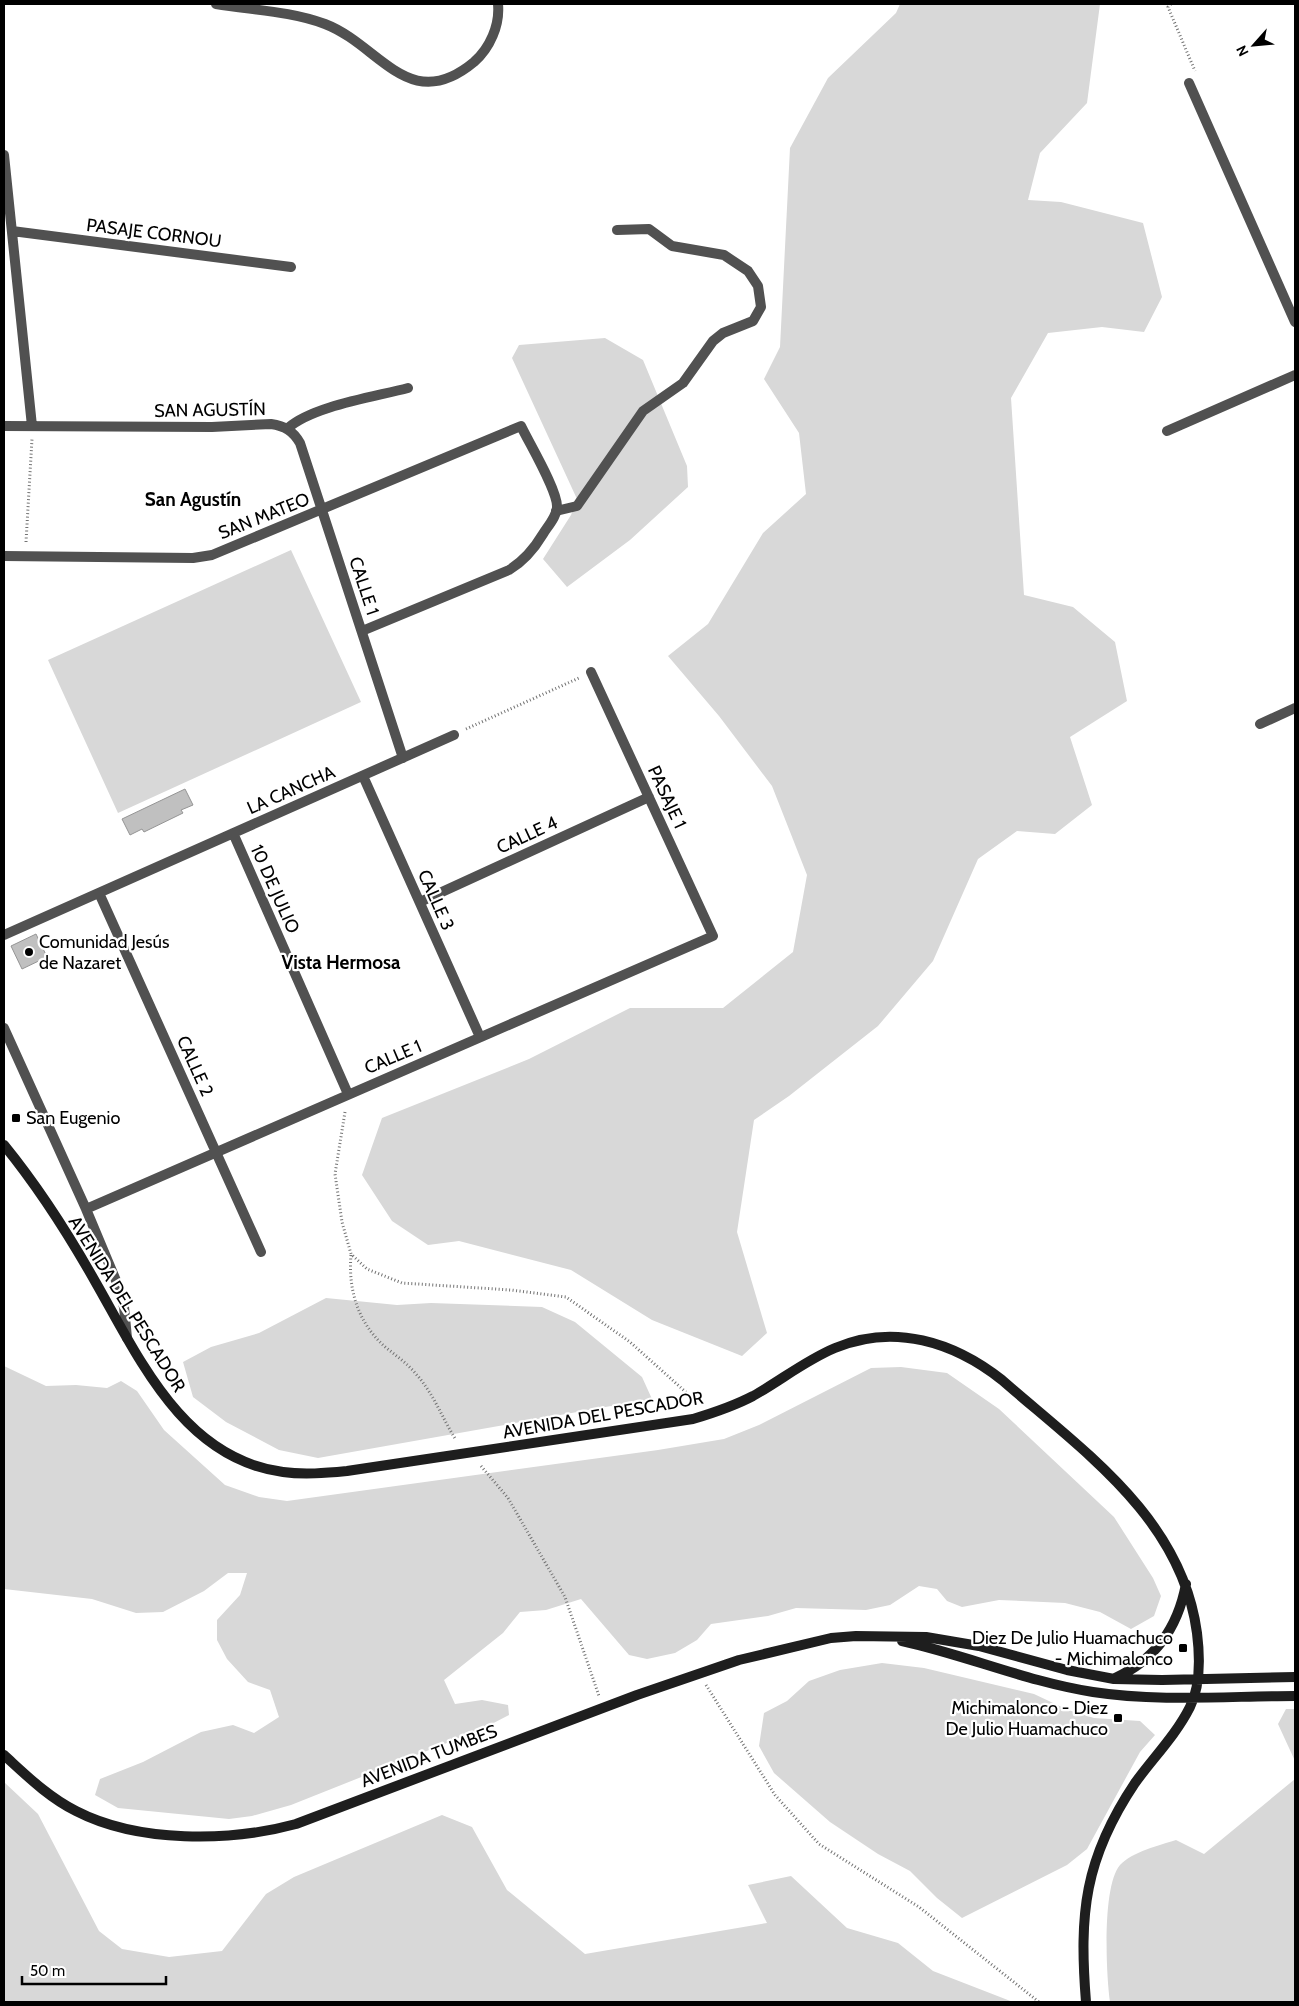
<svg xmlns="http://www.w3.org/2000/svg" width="1299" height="2006" font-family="Cabin,sans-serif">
  <rect width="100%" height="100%" fill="#fff"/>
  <!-- green -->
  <path fill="#d8d8d8" d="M900 4H1100L1087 103 1040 153 1028 200 1061 202 1143 223 1162 297 1144 332 1102 327 1048 333 1011 398 1024 595 1073 607 1115 642 1127 701 1070 737 1092 805 1055 834 1017 831 978 859 933 961 878 1026 789 1096 754 1120 737 1232 767 1333 742 1356 652 1320 571 1270 459 1241 428 1245 392 1221 362 1175 382 1118 529 1059 630 1008H723L793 952 807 875 772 786 719 716 668 656 708 624 763 533 806 494 799 433 764 379 780 347 790 148 828 78 896 13Z
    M605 338 643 360 687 466 688 487 630 540 567 587 543 559 571 515 577 499 512 358 519 345Z
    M291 550 361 702 118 813 48 660Z
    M326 1298 397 1305 431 1303 542 1307 575 1322 642 1377 652 1399 632 1408 611 1406 318 1458 279 1450 226 1422 193 1397 183 1362 211 1347 259 1333Z
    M4 1366 46 1386 76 1385 107 1388 121 1381 137 1391 164 1430 225 1485 259 1497 287 1501 658 1450 724 1439 759 1425 871 1368 901 1367 947 1373 999 1409 1114 1517 1153 1578 1161 1596 1154 1616 1131 1629 1100 1612 1065 1603 999 1600 962 1607 947 1601 937 1589 919 1586 890 1605 866 1610 796 1608 768 1616 711 1624 697 1640 675 1653 647 1659 629 1655 581 1599 546 1610 520 1612 503 1633 444 1680 455 1704 482 1700 508 1705 509 1715 482 1729 291 1805 252 1816 229 1819 118 1808 95 1795 100 1779 143 1762 201 1732 233 1725 254 1733 279 1717 270 1690 248 1682 227 1659 217 1640V1620L240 1595 247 1573H228L204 1591 163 1612 136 1613 92 1599 4 1589Z
    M882 1663 924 1668 1034 1694 1068 1710 1094 1718 1140 1721 1155 1735 1140 1752 1087 1849 1067 1865 962 1918 937 1898 910 1871 878 1854 830 1822 774 1773 759 1746 764 1713 787 1701 809 1681 840 1670Z
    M1286 1709H1295V1761L1278 1724Z
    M1295 1779V2002H1110C1106 1974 1102 1886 1120 1865 1132 1852 1160 1845 1176 1840L1204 1854Z
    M4 1782 38 1814 99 1931 122 1949 169 1957 222 1951 266 1894 294 1877 442 1815 472 1827 507 1890 585 1954 767 1923 748 1885 791 1876 847 1928 898 1943 933 1971 1013 2002H4Z"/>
  <!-- building -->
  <path fill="#c0c0c0" stroke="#959595" d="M185 789 193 805 181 810 183 813 144 832 142 829 130 835 122 819Z
    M36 934 47 957 22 969 11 946Z"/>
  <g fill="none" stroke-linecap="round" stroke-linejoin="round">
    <!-- path -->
    <path stroke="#737373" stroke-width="3" stroke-dasharray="1 2.5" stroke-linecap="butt" d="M1171 4 1168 7 1195 71
      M26 542 32 439
      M466 729 579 678
      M345 1112 335 1174 342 1222 351 1254 367 1269 402 1283 511 1290 566 1297 630 1342 698 1403
      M351 1255C348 1290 358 1322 384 1346 395 1355 407 1363 416 1374 434 1394 442 1418 456 1440
      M481 1466 508 1498 565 1597 599 1696
      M706 1685 775 1795 819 1844 919 1907 1039 2002"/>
    <!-- lane -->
    <path stroke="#515151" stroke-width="10" d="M556 511 577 506 643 411 683 383 713 341 723 333 753 321 761 307 758 286 748 271 724 255 672 246 649 229 617 230"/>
    <!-- street -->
    <path stroke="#515151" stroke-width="10" d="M216 4C251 10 291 11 325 24 380 45 409 116 474 62 490 48 500 25 498 4
      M1189 83 1295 322
      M4 155 32 426
      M12 231 291 267
      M4 426 212 427 271 424C285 426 293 431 300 443L403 758
      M288 428C313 406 374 397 408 388
      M1167 431 1295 375
      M4 556 193 558 212 555 521 426C529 443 558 491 557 507 557 516 548 526 543 534 534 549 524 561 509 570L362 631
      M1260 724 1295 708
      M363 776 480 1037
      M233 833 348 1094
      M99 893 261 1252
      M420 902 649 797
      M4 935 454 735
      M4 1028 86 1209 117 1283 124 1307 127 1338
      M86 1209 713 936 591 672"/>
    <!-- secondary -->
    <path stroke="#1e1e1e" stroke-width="10" d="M4 1145C39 1188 69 1235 96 1283 140 1360 184 1459 283 1472 304 1475 326 1473 347 1471L693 1419C713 1413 734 1406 753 1396 780 1381 806 1360 835 1348 894 1323 954 1342 1002 1380 1083 1451 1182 1518 1197 1633 1200 1657 1201 1685 1190 1707 1176 1735 1153 1758 1135 1783 1084 1859 1079 1914 1086 2002
      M902 1641C966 1655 1028 1682 1093 1692 1158 1702 1230 1696 1295 1696
      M1115 1678C1155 1660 1178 1627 1186 1584
      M4 1755C26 1775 48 1797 76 1811 138 1843 230 1842 296 1824L637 1695 739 1660 831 1638 856 1636 926 1637 979 1646 1067 1670 1114 1679 1162 1680 1295 1677"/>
  </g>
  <!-- markers -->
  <g fill="#000" stroke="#fff" stroke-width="2">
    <circle cx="29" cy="952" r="5"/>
    <rect x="11" y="1113" width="10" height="10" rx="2.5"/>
    <rect x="1178" y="1643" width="10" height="10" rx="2.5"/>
    <rect x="1113" y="1713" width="10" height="10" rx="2.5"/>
  </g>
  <g text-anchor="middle" stroke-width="4.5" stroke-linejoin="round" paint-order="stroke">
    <!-- street labels -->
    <g font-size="18" fill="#000" stroke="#fff">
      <text transform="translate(154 233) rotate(7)" y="6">PASAJE CORNOU</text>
      <text transform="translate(210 410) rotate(-1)" y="6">SAN AGUSTÍN</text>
      <text transform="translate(264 516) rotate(-22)" y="6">SAN MATEO</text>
      <text transform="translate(364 586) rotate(72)" y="6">CALLE 1</text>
      <text transform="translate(291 790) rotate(-24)" y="6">LA CANCHA</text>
      <text transform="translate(667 797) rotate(65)" y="6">PASAJE 1</text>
      <text transform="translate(527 835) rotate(-25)" y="6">CALLE 4</text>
      <text transform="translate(275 889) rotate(66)" y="6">10 DE JULIO</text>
      <text transform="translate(436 900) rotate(66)" y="6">CALLE 3</text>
      <text transform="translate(393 1057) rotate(-23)" y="6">CALLE 1</text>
      <text transform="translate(195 1066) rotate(66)" y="6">CALLE 2</text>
      <text transform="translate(127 1304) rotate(58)" y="6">AVENIDA DEL PESCADOR</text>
      <text transform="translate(603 1415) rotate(-10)" y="6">AVENIDA DEL PESCADOR</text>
      <text transform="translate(429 1756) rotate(-21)" y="6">AVENIDA TUMBES</text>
    </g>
    <!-- poi labels -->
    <g font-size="18" fill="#000" stroke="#fff" text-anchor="start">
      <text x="39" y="948">Comunidad Jesús<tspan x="39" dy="21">de Nazaret</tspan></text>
      <text x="26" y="1124">San Eugenio</text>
      <text x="1173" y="1644" text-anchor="end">Diez De Julio Huamachuco<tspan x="1173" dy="21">- Michimalonco</tspan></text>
      <text x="1108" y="1714" text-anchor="end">Michimalonco - Diez<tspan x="1108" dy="21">De Julio Huamachuco</tspan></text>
    </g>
    <!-- neighbourhood labels -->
    <g font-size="19" font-weight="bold" fill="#000" stroke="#fff">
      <text x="193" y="506">San Agustín</text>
      <text x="341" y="969">Vista Hermosa</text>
    </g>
  </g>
  <!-- border -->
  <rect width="1299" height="2006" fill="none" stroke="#000000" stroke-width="10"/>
  <!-- north arrow -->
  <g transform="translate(1254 45) rotate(243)" stroke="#ffffff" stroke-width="4" paint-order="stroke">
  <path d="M0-4L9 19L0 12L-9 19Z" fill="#000000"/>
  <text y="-8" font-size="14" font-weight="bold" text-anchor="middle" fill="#000000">N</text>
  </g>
  <!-- scale -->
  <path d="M22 1976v8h144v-8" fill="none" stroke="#000000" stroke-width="2.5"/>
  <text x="30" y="1976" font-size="15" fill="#000000" stroke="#ffffff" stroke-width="4" paint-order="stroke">50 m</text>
</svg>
